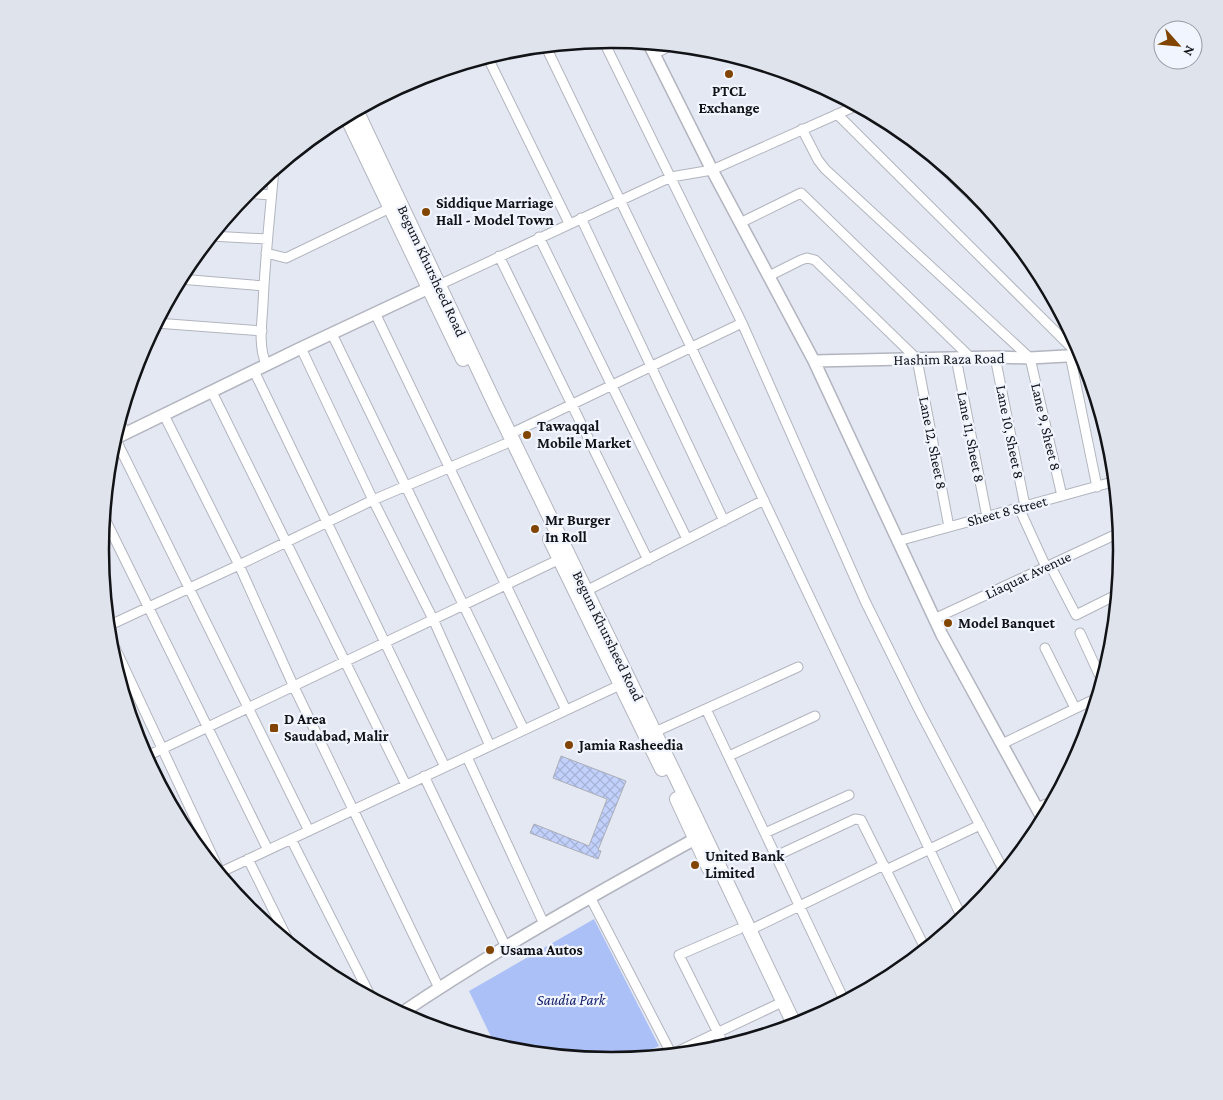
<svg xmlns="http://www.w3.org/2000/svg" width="1223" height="1100" font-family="'Crimson Pro',serif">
  <defs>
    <pattern id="building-cross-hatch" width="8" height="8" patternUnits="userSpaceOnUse" patternTransform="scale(1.25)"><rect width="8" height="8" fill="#c2d1fb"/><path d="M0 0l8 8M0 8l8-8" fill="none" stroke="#a6b3d6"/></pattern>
  </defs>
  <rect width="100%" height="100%" fill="#e4e8f2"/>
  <!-- green -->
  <path fill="#acc0f8" d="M594 919 659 1046 629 1059 611 1061 511 1051 496 1047 469 991Z"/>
  <!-- building -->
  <path fill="url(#building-cross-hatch)" stroke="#abaeb8" d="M561 756 626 781 598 850 601 851 598 859 530 833 534 824 589 846 607 799 553 778Z"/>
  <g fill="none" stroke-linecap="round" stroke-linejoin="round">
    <defs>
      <path id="minor" d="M603 40 742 323 865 601 918 708 1005 873
        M545 45 691 347 963 920
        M654 54 672 45
        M487 56 569 223
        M357 111 427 74
        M837 114 1079 355
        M802 129 818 160 825 169 1030 358 1062 496
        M913 139 1006 229
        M246 193 271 195
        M581 218 724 521
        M740 223 801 193 971 358
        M211 236 267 239
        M539 237 687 539
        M266 253 286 258 390 208
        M499 256 648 560
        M769 276 801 260 807 258 815 260 917 359 949 527
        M179 279 264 286
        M439 285 671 177 712 170 858 105
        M375 313 566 710
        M156 323 262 331
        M332 334 524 730
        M301 348 373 500 433 619 490 746
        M1070 355 1097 487
        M995 357 1025 506
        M956 358 987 517
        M266 364C258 345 262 324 263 304 265 259 270 214 274 169
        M254 371 445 767
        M212 392 406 785
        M164 415 239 565 294 687 439 988
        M119 421 126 433
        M510 434 742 323
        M115 438 309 831
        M1019 508 1046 567
        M104 517 268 850
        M898 541 1116 481
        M1050 565 1076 615 1118 594
        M586 591 764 500
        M934 619 1121 532
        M108 626 239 565 373 500 505 444
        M108 633 220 872
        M1080 633 1103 683
        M1045 648 1075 708
        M706 709 845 1002
        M655 732 798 667
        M1002 744 1099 697
        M729 756 815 716
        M145 757 560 559
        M467 757 544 924
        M424 776 506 947
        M1037 808 1055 800
        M765 833 849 795
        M291 839 372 999
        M776 856 855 819 861 820 926 950
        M248 859 290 944
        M886 870 980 825
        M219 873 620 685
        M590 897 672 1055
        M750 930 884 865
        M725 1047 679 955 739 929
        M670 1055 776 1005"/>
      <path id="tertiary" d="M648 42 712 170 814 361 942 635 1044 821
        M814 361 995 357 1030 358 1084 355
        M114 439 301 348 429 288
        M400 1014C495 950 595 894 695 839"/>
      <path id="secondary" d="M356 110 494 402 694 814 795 1026
        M346 115 463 359
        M550 539 662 769
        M677 799 709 868"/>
    </defs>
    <!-- minor casing -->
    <use href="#minor" stroke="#b2b5bf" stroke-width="11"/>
    <!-- tertiary casing -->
    <use href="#tertiary" stroke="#b2b5bf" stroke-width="14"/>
    <!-- secondary casing -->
    <use href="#secondary" stroke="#b2b5bf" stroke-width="16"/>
    <!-- minor -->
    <use href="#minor" stroke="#fff" stroke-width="9"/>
    <!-- tertiary -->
    <use href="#tertiary" stroke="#fff" stroke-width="11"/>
    <!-- secondary -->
    <use href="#secondary" stroke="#fff" stroke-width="14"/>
  </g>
  <!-- markers -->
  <g fill="#824500" stroke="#f1f5ff" stroke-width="2">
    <circle cx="729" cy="74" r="5"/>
    <circle cx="426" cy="212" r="5"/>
    <circle cx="527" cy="435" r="5"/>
    <circle cx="535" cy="529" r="5"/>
    <circle cx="948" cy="623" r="5"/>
    <rect x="269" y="723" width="10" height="10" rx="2.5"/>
    <circle cx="569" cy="745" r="5"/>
    <circle cx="695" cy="865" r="5"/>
    <circle cx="490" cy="950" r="5"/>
  </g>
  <g text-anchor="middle" stroke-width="4.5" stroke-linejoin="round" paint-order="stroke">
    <!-- poi labels -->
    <g font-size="15" font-weight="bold" fill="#121317" stroke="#f1f5ff" text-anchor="start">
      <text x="729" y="96" text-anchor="middle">PTCL<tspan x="729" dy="17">Exchange</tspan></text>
      <text x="436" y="208">Siddique Marriage<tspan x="436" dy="17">Hall - Model Town</tspan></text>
      <text x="537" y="431">Tawaqqal<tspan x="537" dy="17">Mobile Market</tspan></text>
      <text x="545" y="525">Mr Burger<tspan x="545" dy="17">In Roll</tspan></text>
      <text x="958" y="628">Model Banquet</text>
      <text x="284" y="724">D Area<tspan x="284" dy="17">Saudabad, Malir</tspan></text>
      <text x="579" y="750">Jamia Rasheedia</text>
      <text x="705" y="861">United Bank<tspan x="705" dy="17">Limited</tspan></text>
      <text x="500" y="955">Usama Autos</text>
    </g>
    <!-- street labels -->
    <g font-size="15" fill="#121317" stroke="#f1f5ff">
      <text transform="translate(432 271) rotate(65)" y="5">Begum Khursheed Road</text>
      <text transform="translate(949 359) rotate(-1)" y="5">Hashim Raza Road</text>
      <text transform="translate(1046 427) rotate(77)" y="5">Lane 9, Sheet 8</text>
      <text transform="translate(1010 432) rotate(79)" y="5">Lane 10, Sheet 8</text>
      <text transform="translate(971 437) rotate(79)" y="5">Lane 11, Sheet 8</text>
      <text transform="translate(933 443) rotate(79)" y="5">Lane 12, Sheet 8</text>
      <text transform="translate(1007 511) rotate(-15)" y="5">Sheet 8 Street</text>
      <text transform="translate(1028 575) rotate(-25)" y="5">Liaquat Avenue</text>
      <text transform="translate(608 636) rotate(64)" y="5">Begum Khursheed Road</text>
    </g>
    <!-- park labels -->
    <g font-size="15" font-style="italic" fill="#121d69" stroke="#f1f5ff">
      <text x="571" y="1005">Saudia Park</text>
    </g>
  </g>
  <!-- crop -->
  <path d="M0 0H1223V1100H0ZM109 550a502 502 0 1 1 1004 0a502 502 0 1 1-1004 0Z" fill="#dfe3ec" fill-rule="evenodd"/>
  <path fill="none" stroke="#121317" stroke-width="2.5" d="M109 550a502 502 0 1 1 1004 0a502 502 0 1 1-1004 0Z"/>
  <!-- north arrow -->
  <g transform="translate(1178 45) rotate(117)"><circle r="24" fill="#f1f5ff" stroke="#989ba2"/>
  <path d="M0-4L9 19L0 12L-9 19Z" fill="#824500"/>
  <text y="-8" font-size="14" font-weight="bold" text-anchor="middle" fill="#121317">N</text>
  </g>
</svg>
